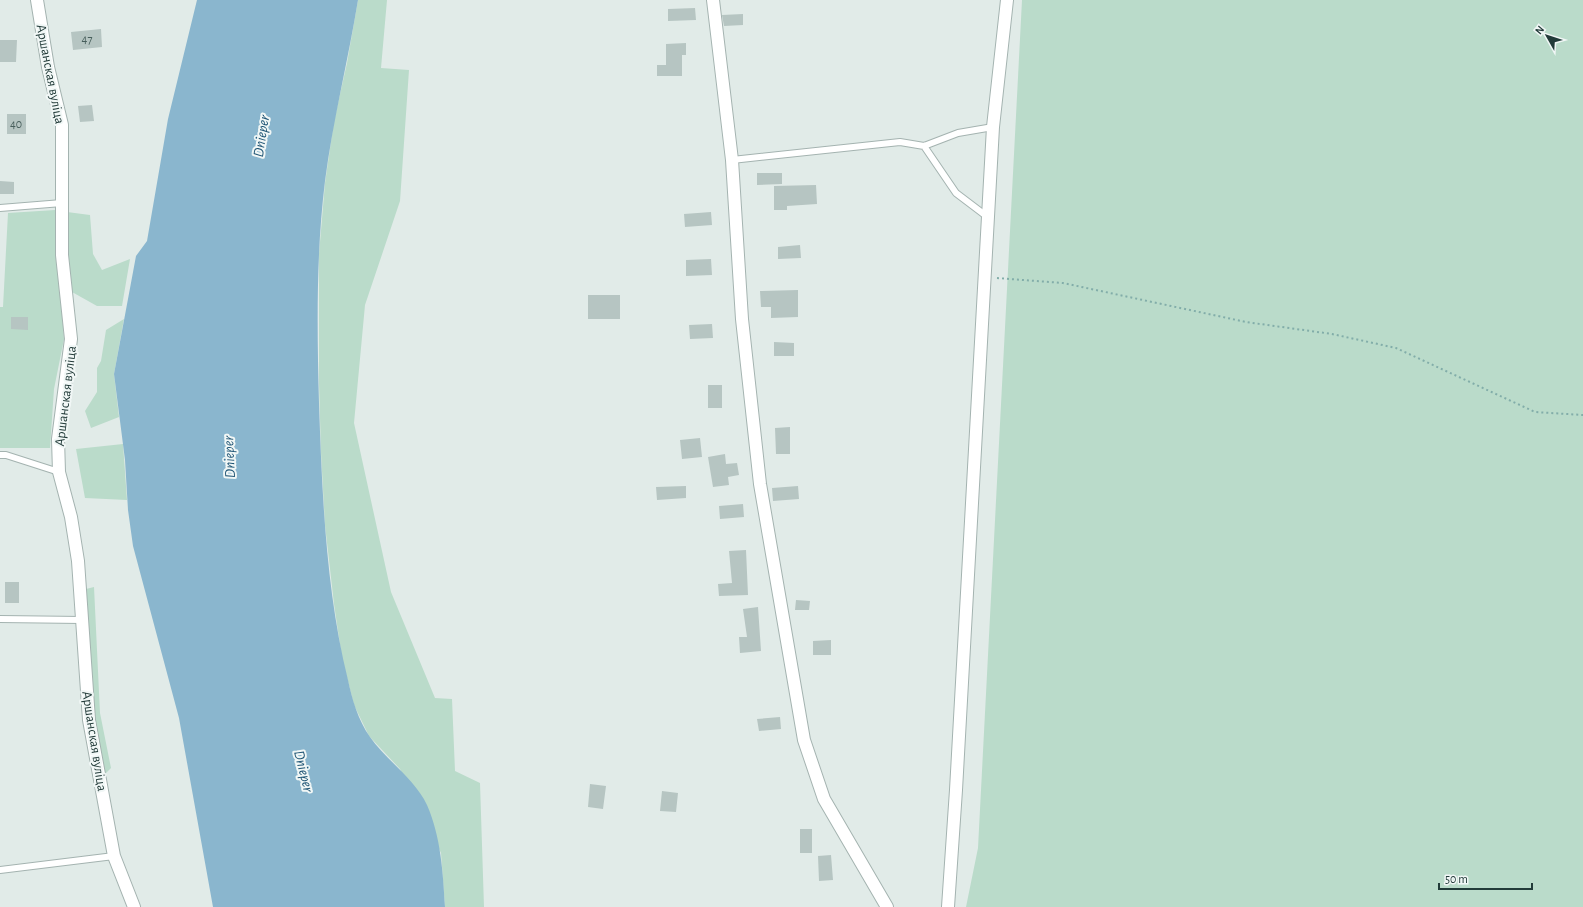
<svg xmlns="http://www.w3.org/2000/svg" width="1583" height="907" font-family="'Alegreya Sans',sans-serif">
  <rect width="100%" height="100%" fill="#e1ebe8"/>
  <!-- green -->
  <path fill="#badbca" d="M358 0H387L381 68 409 70 400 201 365 305 354 423 391 592 435 698 452 699 455 771 480 783 484 907H445L441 853 400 769 369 736 354 705 342 658 334 604 325 525 321 453 319 383V254L325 183 334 121 347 63Z
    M1022 0H1583V907H966L978 848Z
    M55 210 64 339 54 389 50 448H0V307H3L8 213Z
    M67 212 90 215 93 254 102 270 130 259 122 306H97L72 292 68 258Z
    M124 319 114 374 119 417 91 428 85 411 97 392V368L101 361 106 330Z
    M123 444 127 500 85 498 76 449Z
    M94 587 100 713 111 768 105 774 92 716 86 589Z"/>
  <!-- water -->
  <path fill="#8ab6ce" d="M197 0H358C348 61 333 120 325 181 316 254 317 329 319 403 322 493 326 592 348 680 352 699 358 720 370 737 385 759 415 779 427 805 441 837 443 873 445 907H213L179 718 133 546 128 510 125 460 114 374 136 256 147 241 168 119Z"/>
  <!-- building -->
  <path fill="#b6c5c2" d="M695 8 696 20 668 21V9Z
    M743 14V25L724 26 722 15Z
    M101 29 102 47 73 50 71 32Z
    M0 40H17L16 62H0Z
    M686 43V55H682V76H657V65H666V44Z
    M92 105 94 121 80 122 78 106Z
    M7 114H26V134H7Z
    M757 173H782V184L757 185Z
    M0 181 14 182V194H0Z
    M816 185 817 204 787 206V210H774V186Z
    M711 212 712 225 685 227 684 214Z
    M800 245 801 258 778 259V247Z
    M711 259 712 275 686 276V260Z
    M798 290V317L771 318V307H761L760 291Z
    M588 295H620V319H588Z
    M11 317H28V330L11 329Z
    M712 324 713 338 690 339 689 325Z
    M774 342 794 343V356H774Z
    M708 385H722V408H708Z
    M790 427V454H776L775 428Z
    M700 438 702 457 682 459 680 440Z
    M725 454 726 464 737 463 739 475 728 477 729 485 713 487 708 457Z
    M686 486V498L657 500 656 487Z
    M798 486 799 499 773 501 772 488Z
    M743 504 744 517 720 519 719 506Z
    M746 550 748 595 719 596 718 584 732 583 729 551Z
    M5 582H19V603H5Z
    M796 600 810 601 809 610H795Z
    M758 607 761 651 740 653 739 637H747L743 609Z
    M831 640V655H813V641Z
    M780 717 781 729 759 731 757 719Z
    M590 784 606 786 603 809 588 807Z
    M662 791 678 793 676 812 660 811Z
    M800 829H812V853H800Z
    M831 855 833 880 819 881 818 856Z"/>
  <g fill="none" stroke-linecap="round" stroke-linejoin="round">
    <defs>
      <path id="service" d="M924 146 956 193 989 218
        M732 160 900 142 924 146 958 133 993 127
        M0 208 62 203
        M0 455H6L59 472
        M0 619 82 620
        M0 870 114 856"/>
      <path id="minor" d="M713 0 732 160 742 319 760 484 804 740 824 799 887 907
        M948 907 956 790 993 127 1007 0"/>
      <path id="tertiary" d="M37 0 48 67 62 125V255L71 339 58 439 59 472 71 517 78 561 89 720 114 856 134 907"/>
    </defs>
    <!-- service casing -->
    <use href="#service" stroke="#a4b3b0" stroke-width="8"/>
    <!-- minor casing -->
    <use href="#minor" stroke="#a4b3b0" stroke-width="14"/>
    <!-- tertiary casing -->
    <use href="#tertiary" stroke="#a4b3b0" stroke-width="14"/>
    <!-- path -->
    <path stroke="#82ada9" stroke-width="2" stroke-dasharray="2 3" stroke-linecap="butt" d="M997 278 1063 283 1246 322 1332 334 1396 348 1535 412 1583 415"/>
    <!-- service -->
    <use href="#service" stroke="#fff" stroke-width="6"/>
    <!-- minor -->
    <use href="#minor" stroke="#fff" stroke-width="12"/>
    <!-- tertiary -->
    <use href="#tertiary" stroke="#fff" stroke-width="12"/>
  </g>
  <g text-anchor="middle" stroke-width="4" stroke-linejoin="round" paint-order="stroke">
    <!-- number labels -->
    <g font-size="12" fill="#475e5b">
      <text x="87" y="43">47</text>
      <text x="16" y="128">40</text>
    </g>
    <!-- street labels -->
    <g font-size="14" fill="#223b39" stroke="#f1f7f6">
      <text transform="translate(51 74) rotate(79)" y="5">Аршанская вуліца</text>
      <text transform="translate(65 396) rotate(-83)" y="5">Аршанская вуліца</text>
      <text transform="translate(95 741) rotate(81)" y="5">Аршанская вуліца</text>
    </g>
    <!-- water labels -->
    <g font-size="15" font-style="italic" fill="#1e5474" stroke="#f1f7f6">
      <text transform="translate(261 136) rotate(-81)" y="5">Dnieper</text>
      <text transform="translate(229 457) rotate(-93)" y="5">Dnieper</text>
      <text transform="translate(304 771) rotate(76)" y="5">Dnieper</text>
    </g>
  </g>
  <!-- north arrow -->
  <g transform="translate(1547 36) rotate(309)" stroke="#f1f7f6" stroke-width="3" paint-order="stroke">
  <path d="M0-3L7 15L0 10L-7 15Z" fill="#223b39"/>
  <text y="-6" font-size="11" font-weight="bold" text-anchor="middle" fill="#223b39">N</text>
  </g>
  <!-- scale -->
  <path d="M1439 883v6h93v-6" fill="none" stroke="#223b39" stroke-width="2"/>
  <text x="1445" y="883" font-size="12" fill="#223b39" stroke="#f1f7f6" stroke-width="3" paint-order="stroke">50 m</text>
</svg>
